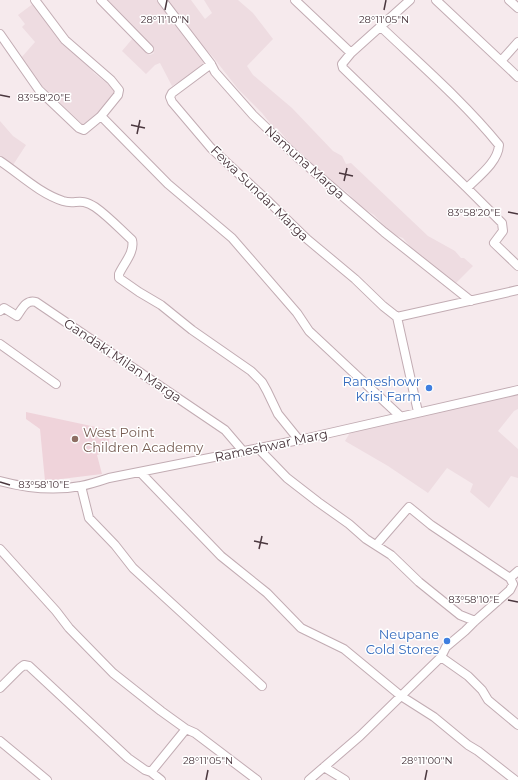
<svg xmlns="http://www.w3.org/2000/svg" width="518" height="780" font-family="Montserrat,sans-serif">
  <rect width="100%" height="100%" fill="#f6eaed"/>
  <!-- residential -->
  <path fill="#eedce1" d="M104 0H160L194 48H196L207 65 172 86 160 63 155 65 146 74 122 51 133 38 150 55 154 53 150 48 151 46 144 37 141 39Z
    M167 0H191L205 19 212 13 204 0H238L253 13 273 39 247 66 253 75 292 108 333 151 342 156 346 164 351 163 428 236 455 251 461 258H464L473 266 455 284 417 255 403 238 392 234 374 215 360 206 348 193 329 179H326L301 153 297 152 277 128H274L262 113 238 89 213 57 197 40Z
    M34 3 94 73 113 88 116 95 85 127 46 91 21 58 35 42 22 27 25 24 18 15Z
    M0 121 13 136 26 145 13 165 0 157Z
    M518 395V409L514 411 498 431 518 449V478L511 476 489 508 470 492 473 484 447 468 428 493 388 466 345 441 351 431 481 402Z"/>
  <!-- education -->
  <path fill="#efd3da" d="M26 412 110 430 108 451 97 455 102 474 45 481 40 429 26 419Z"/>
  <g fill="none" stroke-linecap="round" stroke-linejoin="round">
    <defs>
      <path id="street" d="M35 0 65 40 111 80 119 90 118 95 101 116 168 184 232 238 297 313 309 331 400 416
        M101 0 149 49
        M162 0 211 64 215 72 253 115 297 157 384 232 471 301
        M295 0 351 53
        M410 0 351 53 342 64 343 68 467 188 502 223 503 231 494 243 518 266
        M436 0 518 77
        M509 0 518 8
        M381 27C421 65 464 102 499 145 498 162 479 176 467 188
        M0 34 39 90 79 128 84 130 101 116
        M501 61 518 42
        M211 64 172 93 170 97 172 102 211 148 269 202 307 239 355 279 383 306 397 317
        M0 161C21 175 39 193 63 201 76 205 80 197 95 207 108 216 120 229 132 240 135 252 124 263 119 274V278L139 292 161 305 192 330 251 371 262 382 267 391 278 414 299 440
        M0 311 4 308 17 316C22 309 26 299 36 302L225 430 243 451
        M0 344 56 384
        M418 412 397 317 518 290
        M258 448 287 478 318 502 349 524 366 539 391 555 419 582 460 615 475 621
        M140 472 221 556 267 593 301 628 344 649 401 696 360 736 309 780
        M0 481C26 488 55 491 81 486 91 484 100 481 109 478L299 440 518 390
        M81 486 89 518 115 545 133 568 262 686
        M376 545 409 507 431 525 510 578 513 584 510 590 475 621 465 631 446 647 441 657 401 696 434 717 468 745 478 751 515 780
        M0 549 56 611 69 628 113 673 161 711 186 729
        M510 578 518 571
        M441 657 468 676 482 690 488 700 518 725
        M0 688 20 668 24 665 29 666 128 758 145 770 151 772
        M0 741 47 780
        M324 767 345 780
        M161 780 151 772 186 729 195 733 257 780"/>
    </defs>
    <!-- street casing -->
    <use href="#street" stroke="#c2acb3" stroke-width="10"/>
    <!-- street -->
    <use href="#street" stroke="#fff" stroke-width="8"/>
  </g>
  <!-- ticks -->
  <path fill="none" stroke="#4a373e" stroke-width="1.5" d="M165 10 167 0M384 10 386 0M0 95 10 97M131 125 145 128M137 134 140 120M339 173 353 176M344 181 347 168M508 212 518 214M0 482 10 485M254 541 268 544M259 549 262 536M508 600 518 602M206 780 208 770M425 780 427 770"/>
  <!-- markers -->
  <g fill="#3f7fe0" stroke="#fff" stroke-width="1.5">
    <circle cx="429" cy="388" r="4"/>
    <circle cx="447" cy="641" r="4"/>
  </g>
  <circle fill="#8d6e63" stroke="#fff" stroke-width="1.5" cx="75" cy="439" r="4"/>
  <g text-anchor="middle" stroke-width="3" stroke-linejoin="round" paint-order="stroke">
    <!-- street labels -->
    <g font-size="13" fill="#4a373e" stroke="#fff">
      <text transform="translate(305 162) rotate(42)" y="5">Namuna Marga</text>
      <text transform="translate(260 193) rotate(44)" y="5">Fewa Sundar Marga</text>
      <text transform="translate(123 360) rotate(34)" y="5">Gandaki Milan Marga</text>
      <text transform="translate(271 445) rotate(-12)" y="5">Rameshwar Marg</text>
    </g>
    <!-- shop labels -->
    <g font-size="13" fill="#366cbe" stroke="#fff" text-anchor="end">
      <text x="421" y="386">Rameshowr<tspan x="421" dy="15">Krisi Farm</tspan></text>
      <text x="439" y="639">Neupane<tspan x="439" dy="15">Cold Stores</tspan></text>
    </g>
    <!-- education labels -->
    <g font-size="13" fill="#785e54" stroke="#fff" text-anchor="start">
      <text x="83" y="437">West Point<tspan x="83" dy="15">Children Academy</tspan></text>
    </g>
  </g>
  <g font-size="10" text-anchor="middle" fill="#4a373e" stroke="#fff" stroke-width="3" stroke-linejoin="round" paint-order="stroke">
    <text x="165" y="23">28°11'10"N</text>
    <text x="384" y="23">28°11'05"N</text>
    <text x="44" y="101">83°58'20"E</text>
    <text x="474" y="216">83°58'20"E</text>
    <text x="44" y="488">83°58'10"E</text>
    <text x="474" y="603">83°58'10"E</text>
    <text x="208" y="764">28°11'05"N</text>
    <text x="427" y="764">28°11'00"N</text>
  </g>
</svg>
